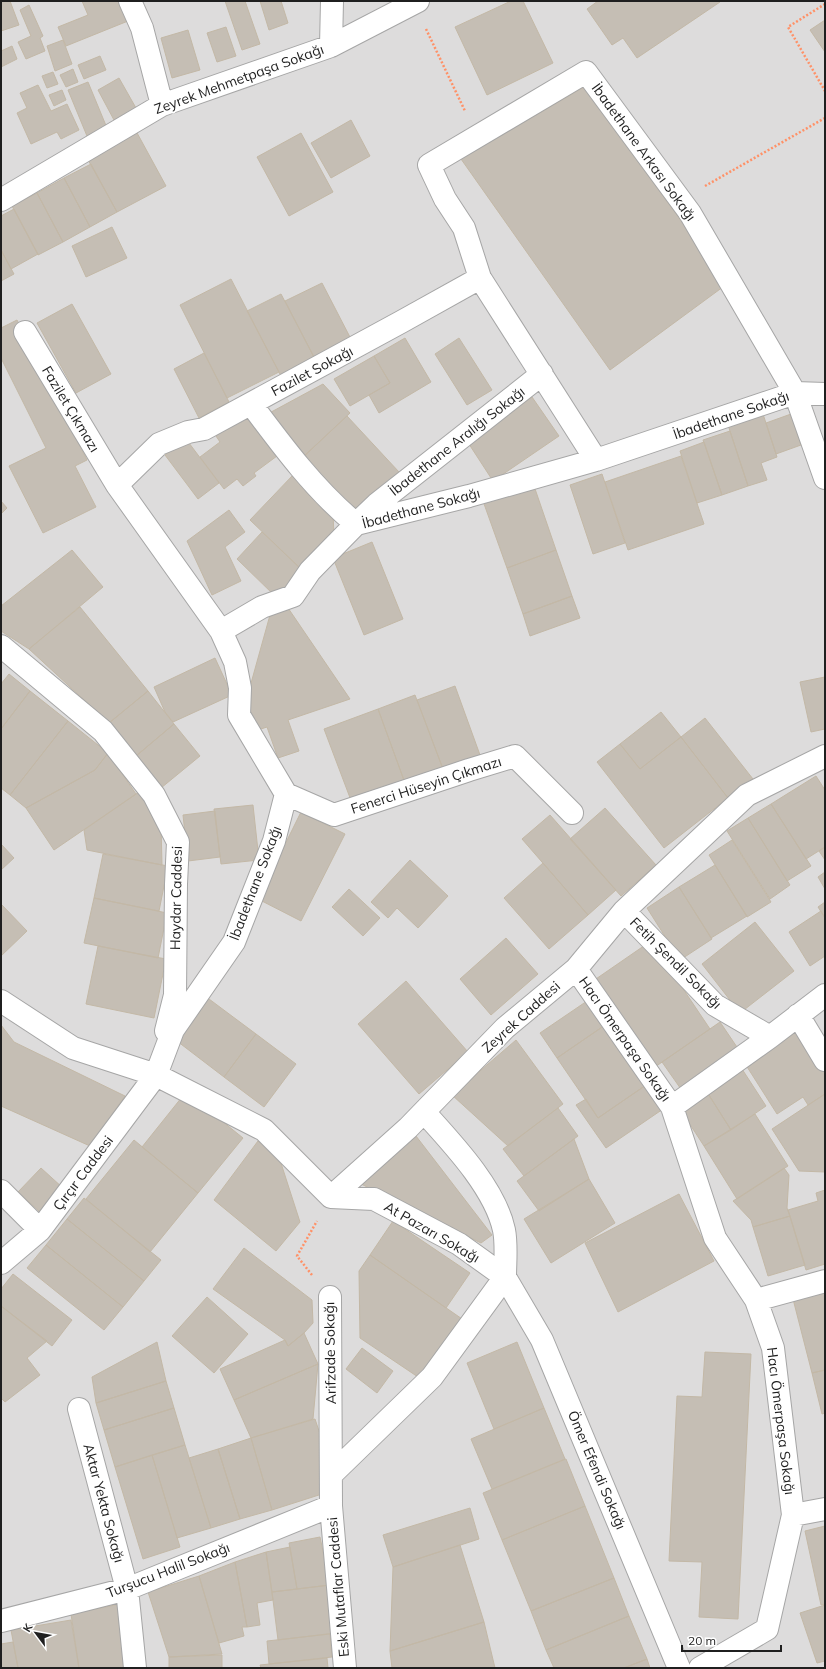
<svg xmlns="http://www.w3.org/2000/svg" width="826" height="1669" font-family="Mulish,sans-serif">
  <rect width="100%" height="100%" fill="#f0eee4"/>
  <!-- residential -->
  <path fill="#dddcdc" d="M1 1H825V1668H1Z"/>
  <!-- building -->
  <path fill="#c5beb4" stroke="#c3b8a6" d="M1 1H10L19 25 1 31Z
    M82 1H125L133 19 66 46 58 27 88 15Z
    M225 1H245L260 44 242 50Z
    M260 1H281L288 23 269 30Z
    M511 1H523L553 63 487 95 455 27Z
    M598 1H719L720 2 637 58 623 38 612 45 587 9Z
    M29 5 43 36 40 38 45 51 26 59 18 42 31 36 20 10Z
    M825 20V52L810 30Z
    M226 27 236 56 217 62 207 33Z
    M188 30 200 70 172 78 161 38Z
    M63 40 72 64 55 71 47 46Z
    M12 46 17 59 1 67V51Z
    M100 56 106 70 84 79 78 65Z
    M73 69 78 82 66 87 60 75Z
    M53 72 58 84 47 88 42 76Z
    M119 78 136 108 114 120 98 90Z
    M88 82 107 128 87 136 68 90Z
    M38 85 51 111 67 104 79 130 61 139 57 132 31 144 17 113 27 108 20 93Z
    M584 87 727 284 610 370 461 159Z
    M62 90 66 100 54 106 49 95Z
    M351 120 370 156 331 178 311 143Z
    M136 131 166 186 117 212 87 158Z
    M301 133 333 192 289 216 257 157Z
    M91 164 117 212 90 227 64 178Z
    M64 178 90 227 63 242 37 193Z
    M37 193 63 242 38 255 12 206Z
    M14 209 38 254 11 269 1 250V216Z
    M112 227 127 258 86 277 72 246Z
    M1 250 14 274 1 281Z
    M231 279 279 372 227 398 180 305Z
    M322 283 352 341 316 361 285 301Z
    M281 294 316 361 282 378 247 311Z
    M72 304 111 374 76 393 37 323Z
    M17 320 87 460 75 466 96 507 43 533 9 466 46 448 1 358V328Z
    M405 338 431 382 379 413 369 395 390 383 374 356Z
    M459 338 492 390 467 405 435 354Z
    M204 353 229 402 199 418 174 369Z
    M374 356 390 383 350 406 334 379Z
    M323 384 350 413 301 459 262 417Z
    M532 397 559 436 493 481 467 441Z
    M245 413 277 456 254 473 256 476 243 486 237 479 224 489 200 457 220 442 216 436Z
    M763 414 777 457 761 463 767 480 748 486 728 425Z
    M791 414 801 445 776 454 766 423Z
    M347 416 399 472 353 515 301 459Z
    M730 431 748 486 722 495 703 440Z
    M186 439 219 483 198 499 165 455Z
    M704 442 722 495 697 503 680 451Z
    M681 456 704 524 628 550 605 482Z
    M602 474 625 543 593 554 570 485Z
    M293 475 333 513 334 536 302 570 250 520Z
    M533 483 556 550 507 568 483 501Z
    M1 501 7 508 1 514Z
    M229 510 245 532 225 547 241 581 212 595 187 541Z
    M262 532 302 570 276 597 237 559Z
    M372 542 403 619 364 635 333 558Z
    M72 550 103 587 29 649 1 631V606Z
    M556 550 572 596 523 614 507 568Z
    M572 596 580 618 530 636 523 614Z
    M286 605 350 699 288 720 299 751 278 758 267 727 258 730 243 712 270 615Z
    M80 607 148 691 109 723 29 649Z
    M215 658 232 695 173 722 165 712 154 687Z
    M9 674 30 691 1 729V684Z
    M825 677V729L811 732 800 682Z
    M455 686 480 755 443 769 417 700Z
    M30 691 68 721 10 795 1 788V729Z
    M148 691 174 724 136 756 109 723Z
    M415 695 443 769 405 783 378 709Z
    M378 709 405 783 352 803 324 729Z
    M661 712 681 737 640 769 620 744Z
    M705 718 753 779 728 798 681 737Z
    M68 721 108 753 95 770 26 808 10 795Z
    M174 724 200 756 161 788 136 756Z
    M681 737 728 798 664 848 597 762 620 744 640 769Z
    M108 753 136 794 54 850 26 808 95 770Z
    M816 776 825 790V847L806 859 771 804Z
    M139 792 161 825 162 865 87 850 84 830Z
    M771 804 811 866 787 881 748 818Z
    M253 805 259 860 221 864 214 809Z
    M605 808 656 865 621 896 570 839Z
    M215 811 220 857 188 861 183 815Z
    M301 812 345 834 301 921 258 899Z
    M550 815 616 890 588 915 522 839Z
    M748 818 790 885 770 899 727 831Z
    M732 840 771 902 747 917 709 855Z
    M1 844 14 858 1 870Z
    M825 847V860L819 851Z
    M103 854 168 866 159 911 94 898Z
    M410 860 448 896 418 928 397 908 388 918 371 902Z
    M543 863 588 915 549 949 504 898Z
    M715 865 747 916 711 938 679 887Z
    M825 872V889L818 877Z
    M679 887 712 939 680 960 647 908Z
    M349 889 380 918 363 936 332 907Z
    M94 898 167 913 158 958 84 943Z
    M825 902V918L818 907Z
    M1 904 27 931 1 956Z
    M821 911 825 918V956L810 966 789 932Z
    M755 922 794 971 740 1013 702 964Z
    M506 938 538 974 491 1015 460 979Z
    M651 941 710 1029 652 1069 593 981Z
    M98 946 166 959 154 1018 86 1004Z
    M406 981 468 1052 419 1094 358 1024Z
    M205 996 256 1034 224 1077 173 1038Z
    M590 999 608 1023 557 1058 540 1033Z
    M720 1022 741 1053 683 1092 662 1062Z
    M608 1023 649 1083 598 1118 557 1058Z
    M1 1025 14 1042 125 1096 90 1146 1 1106Z
    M797 1028 825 1072V1094L808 1105 803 1097 777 1114 744 1062Z
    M256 1034 296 1064 264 1107 224 1077Z
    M516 1040 563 1104 508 1146 452 1095Z
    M742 1069 766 1106 731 1130 707 1092Z
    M649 1083 666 1107 606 1148 576 1105 586 1099 598 1118Z
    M186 1092 243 1138 198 1193 142 1147Z
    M707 1092 731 1130 704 1146 680 1109Z
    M825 1094V1172L799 1171 772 1129Z
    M558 1108 578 1136 524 1176 503 1149Z
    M755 1114 788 1166 737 1199 704 1146Z
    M416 1136 492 1235 481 1243 357 1182Z
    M574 1139 589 1179 539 1211 517 1181Z
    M134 1140 198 1193 150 1252 86 1199Z
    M258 1141 279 1157 300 1222 276 1251 214 1200Z
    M41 1168 63 1188 40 1212 18 1192Z
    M784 1168 789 1175 787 1208 790 1216 753 1227 751 1220 733 1201Z
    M589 1179 615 1223 551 1263 524 1219Z
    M825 1190V1264L806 1270 788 1210 818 1201 816 1193Z
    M679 1194 714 1261 618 1312 585 1243Z
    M84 1198 161 1260 144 1281 67 1219Z
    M790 1216 805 1265 768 1276 753 1227Z
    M67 1219 144 1281 123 1307 46 1245Z
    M393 1221 470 1273 446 1308 370 1255Z
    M46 1245 123 1307 104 1330 27 1268Z
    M244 1248 312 1300 313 1323 304 1333 288 1346 285 1340 213 1289Z
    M370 1255 465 1321 424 1381 360 1338 359 1271Z
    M13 1274 72 1320 52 1346 1 1306V1289Z
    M825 1291V1370L812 1373 793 1299Z
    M207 1297 248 1334 214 1373 172 1336Z
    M1 1306 47 1341 27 1358 40 1375 5 1402 1 1398Z
    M304 1333 318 1364 234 1400 220 1369 285 1340 288 1346Z
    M157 1342 166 1381 96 1403 92 1377Z
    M517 1342 544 1408 494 1429 467 1363Z
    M362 1348 393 1371 377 1393 346 1369Z
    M705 1352 751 1354 738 1619 699 1617 702 1562 669 1561 677 1396 702 1397Z
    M318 1364 313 1419 251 1438 234 1400Z
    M825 1370V1413L822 1414 812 1373Z
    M166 1381 174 1408 104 1430 96 1403Z
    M174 1408 185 1445 115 1467 104 1430Z
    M544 1408 565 1459 492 1489 471 1439Z
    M315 1419 323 1443 322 1494 272 1510 251 1438Z
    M251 1438 272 1510 240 1519 218 1449Z
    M185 1445 211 1528 177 1538 152 1455Z
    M218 1449 240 1519 211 1528 189 1458Z
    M152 1455 180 1547 143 1559 115 1467Z
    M566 1459 585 1506 502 1540 483 1493Z
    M585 1506 614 1578 531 1611 502 1540Z
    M470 1508 479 1539 393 1567 383 1535Z
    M825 1526V1604L821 1605 805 1531Z
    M320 1537 330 1585 297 1589 289 1543Z
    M460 1545 484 1622 390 1651 393 1567Z
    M290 1547 297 1589 272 1592 266 1552Z
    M266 1552 273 1600 257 1603 260 1625 247 1627 235 1562Z
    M235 1562 247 1627H242L244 1636 219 1643 199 1576Z
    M199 1576 222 1654 169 1657 148 1592Z
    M614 1578 629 1616 546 1650 531 1611Z
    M330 1585 335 1633 278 1640 272 1592Z
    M120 1604 127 1668H79L71 1614Z
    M825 1605V1661L817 1663 800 1613Z
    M629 1616 647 1659 624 1668H554L546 1650Z
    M71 1620 79 1668H18L11 1630Z
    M484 1622 495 1668H392L390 1651Z
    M330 1634 332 1657 269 1664 267 1641Z
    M13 1642 18 1668H1V1644Z
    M222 1655V1668H169V1657Z
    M327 1658 328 1668H261L260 1665Z
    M647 1659 650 1668H624Z"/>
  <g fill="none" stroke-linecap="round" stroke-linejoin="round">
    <defs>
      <path id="minor" d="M130 1 142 28 162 105
        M331 46 332 1
        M1 200 162 105 331 46 418 1
        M480 278 464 228 445 199 429 165 586 72 690 213 795 393 825 478
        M25 332 117 485
        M251 404C283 447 315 490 356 524L377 504 542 374
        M221 631 117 485 159 444 188 432 204 429 401 322 480 278 596 460
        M1 646 103 731 154 795 178 842 176 884 175 995 166 1031
        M286 794 334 815 469 770 515 756 572 813
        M624 911 715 1005 770 1037
        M576 969 672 1107 715 1238 756 1300 773 1348 793 1515 767 1629 700 1668
        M1 1001 73 1048 156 1075 264 1130 331 1197 374 1199 459 1244 505 1277 542 1340 679 1668
        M798 1015 825 1060
        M672 1107 770 1037 825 995
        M424 1112C452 1143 495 1188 504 1230 507 1245 505 1262 505 1277
        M1 1191 40 1230
        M331 1197 408 1128 505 1028 576 969 624 911 747 795 825 756
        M1 1263 40 1230 156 1075 173 1030 234 942 274 841 286 794 239 715 240 688 235 662 221 631 262 607 293 596 310 571 356 524 469 496 596 460 795 393 825 394
        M330 1297 331 1506 345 1668
        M756 1300 825 1281
        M79 1409 127 1589 135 1668
        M332 1474 432 1377 505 1277
        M793 1515 825 1509
        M1 1621 127 1589 331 1506"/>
    </defs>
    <!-- minor casing -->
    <use href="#minor" stroke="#a6a6a6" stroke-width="24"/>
    <!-- path -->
    <path stroke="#ff9167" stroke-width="2.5" stroke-dasharray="2 2" stroke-linecap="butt" d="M825 4 788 27 825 91
      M426 29 465 111
      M705 186 825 118
      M312 1275 297 1256 317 1221"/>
    <!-- minor -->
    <use href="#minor" stroke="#fff" stroke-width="22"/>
  </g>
  <g text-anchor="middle" stroke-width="3.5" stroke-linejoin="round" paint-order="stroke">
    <!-- street labels -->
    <g font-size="14" fill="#1f1f1f" stroke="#fff">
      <text transform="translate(239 79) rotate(-20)" y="5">Zeyrek Mehmetpaşa Sokağı</text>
      <text transform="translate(644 152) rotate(54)" y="5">İbadethane Arkası Sokağı</text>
      <text transform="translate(312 371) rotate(-28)" y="5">Fazilet Sokağı</text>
      <text transform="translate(71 409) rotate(59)" y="5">Fazilet Çıkmazı</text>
      <text transform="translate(731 415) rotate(-19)" y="5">İbadethane Sokağı</text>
      <text transform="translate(457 441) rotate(-38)" y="5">İbadethane Aralığı Sokağı</text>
      <text transform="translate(421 508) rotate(-15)" y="5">İbadethane Sokağı</text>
      <text transform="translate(426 785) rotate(-18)" y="5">Fenerci Hüseyin Çıkmazı</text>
      <text transform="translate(255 883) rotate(-69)" y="5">İbadethane Sokağı</text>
      <text transform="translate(176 898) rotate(-89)" y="5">Haydar Caddesi</text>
      <text transform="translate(676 963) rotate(45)" y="5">Fetih Şendil Sokağı</text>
      <text transform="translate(521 1017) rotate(-42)" y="5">Zeyrek Caddesi</text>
      <text transform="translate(625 1039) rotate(55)" y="5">Hacı Ömerpaşa Sokağı</text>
      <text transform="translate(83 1173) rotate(-53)" y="5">Çırçır Caddesi</text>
      <text transform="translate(432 1232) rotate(30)" y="5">At Pazarı Sokağı</text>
      <text transform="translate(330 1353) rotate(-91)" y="5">Arifzade Sokağı</text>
      <text transform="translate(781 1421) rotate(83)" y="5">Hacı Ömerpaşa Sokağı</text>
      <text transform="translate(597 1470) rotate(67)" y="5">Ömer Efendi Sokağı</text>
      <text transform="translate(104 1503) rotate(75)" y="5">Aktar Yekta Sokağı</text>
      <text transform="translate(168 1570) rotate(-21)" y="5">Turşucu Halil Sokağı</text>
      <text transform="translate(338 1587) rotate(-95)" y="5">Eski Mutaflar Caddesi</text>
    </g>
  </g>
  <!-- border -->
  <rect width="826" height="1669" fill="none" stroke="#1f1f1f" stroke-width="4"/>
  <!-- north arrow -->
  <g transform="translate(36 1633) rotate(302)" stroke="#ffffff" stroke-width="3" paint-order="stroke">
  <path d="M0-3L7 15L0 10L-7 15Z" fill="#1f1f1f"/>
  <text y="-6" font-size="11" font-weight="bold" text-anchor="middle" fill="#1f1f1f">K</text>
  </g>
  <!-- scale -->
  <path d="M682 1645v6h99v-6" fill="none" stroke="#1f1f1f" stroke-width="2"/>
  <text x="688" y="1645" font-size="12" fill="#1f1f1f" stroke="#ffffff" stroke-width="3" paint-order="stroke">20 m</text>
</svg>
